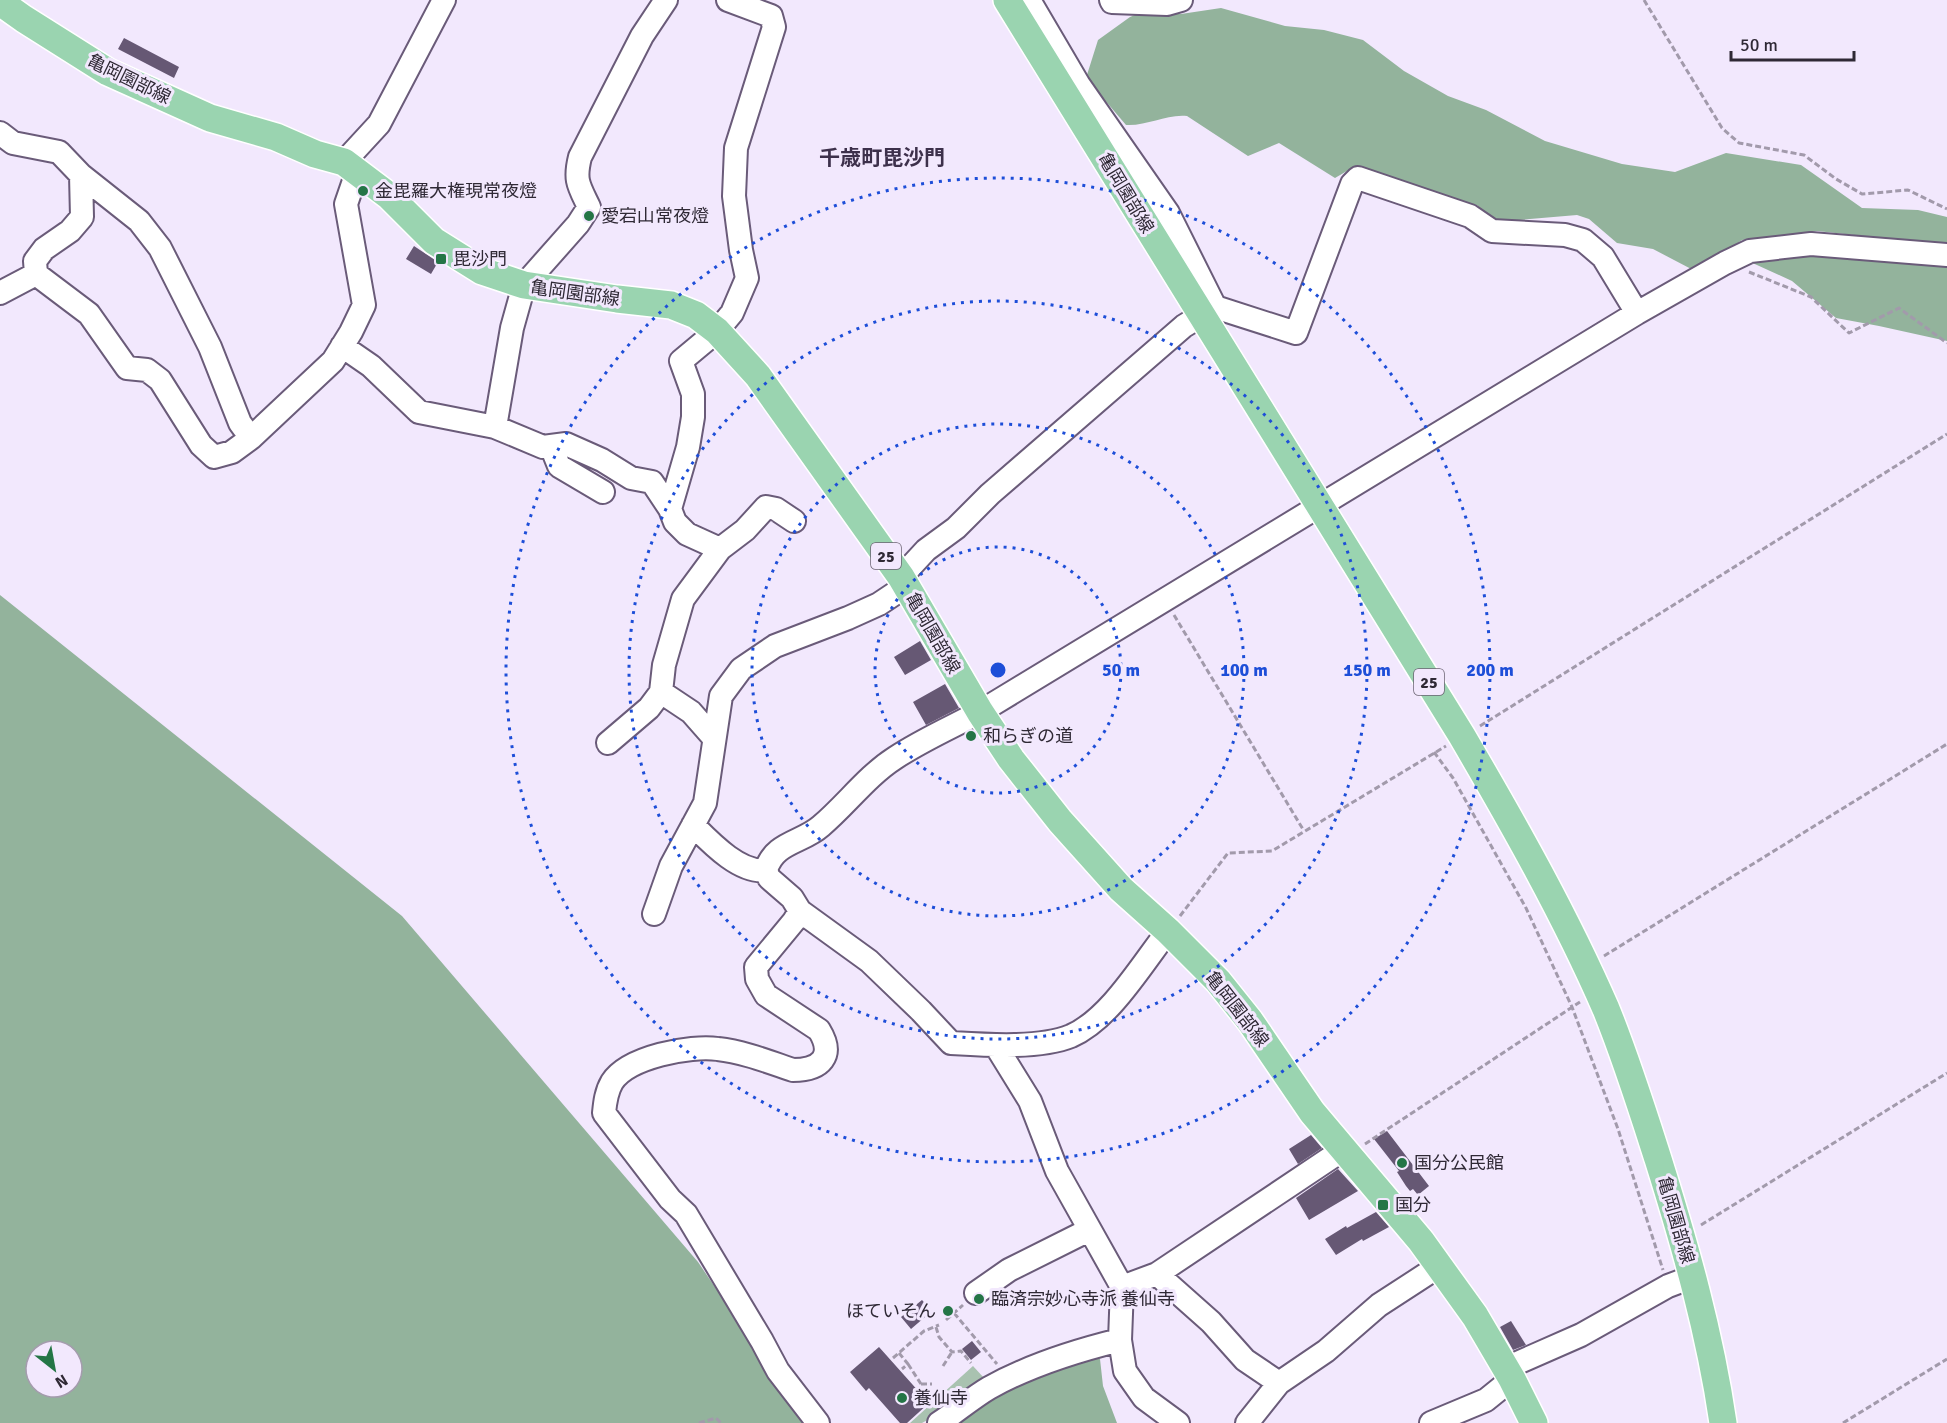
<svg xmlns="http://www.w3.org/2000/svg" width="1947" height="1423" font-family="Signika,'Noto Sans JP',sans-serif">
  <rect width="100%" height="100%" fill="#f2e8fd"/>
  <!-- green -->
  <path fill="#a9c2b0" d="M973 1366 984 1378 933 1417 922 1423H910Z"/>
  <!-- forest -->
  <path fill="#93b39c" fill-rule="evenodd" d="M1221 8 1285 26 1324 30 1363 40 1404 71 1448 96 1486 110 1545 141 1622 164 1675 172 1726 153 1801 165 1862 208 1918 210 1947 217V245L1817 231 1742 240 1695 271 1653 249 1617 243 1589 219 1577 215 1496 222 1477 205H1463L1352 168 1335 178 1279 143 1248 156 1187 116C1166 114 1148 126 1126 125L1086 78 1098 40 1130 17 1142 12 1181 14Z
    M1801 254 1947 267V341L1879 326 1836 318 1792 281 1746 260Z
    M0 595 402 916 698 1262 807 1423H0ZM36 1351H72V1387H36Z
    M1079 1355 1100 1359 1103 1386 1117 1423H954L1000 1391Z"/>
  <!-- building -->
  <path fill="#665874" d="M124 38 179 67 174 78 118 49Z
    M414 246 438 262 431 274 406 259Z
    M920 641 931 660 905 675 894 657Z
    M945 684 959 708 926 725 913 702Z
    M1387 1131 1429 1186 1418 1195 1413 1189 1410 1191 1406 1186 1397 1172 1399 1171 1374 1139Z
    M1311 1135 1322 1148 1298 1164 1289 1149Z
    M1338 1169 1358 1191 1309 1220 1296 1198Z
    M1376 1212 1389 1227 1363 1241 1362 1239 1336 1255 1325 1239 1346 1226 1347 1228Z
    M922 1300 932 1311 911 1329 901 1317Z
    M1511 1321 1526 1345 1513 1350 1500 1327Z
    M972 1341 981 1352 971 1360 962 1349Z
    M879 1347 929 1403 907 1423H900L869 1388 866 1391 850 1372Z"/>
  <g fill="none" stroke-linecap="round" stroke-linejoin="round">
    <defs>
      <path id="minor" d="M666 0 642 36 580 157C574 181 579 186 589 207L578 224 524 285 512 328 495 427 543 447 566 444 602 460 631 478 652 482 670 509
        M1111 0 1112 2 1167 4 1181 0
        M0 133 13 143 59 152 81 175 139 221 160 248 210 347 240 423 251 438
        M344 162 379 124 444 0
        M81 175 82 217 70 231 44 249 35 261 36 274 89 314 127 368 147 370 160 380 201 445 214 457 232 452 251 438 333 361 351 332 364 305 346 204 357 172
        M0 293 36 274
        M1215 307 1296 333 1352 184 1358 178 1470 216 1492 231 1565 235 1583 240 1603 257 1637 313
        M342 346 371 366 419 412 495 427
        M551 446 559 466 603 492
        M720 549 687 534 675 522 670 509 688 447 693 417V394L681 361 717 331 732 313 747 278 741 250 734 196 736 148 774 27 771 16 728 0
        M901 577 926 550 956 528 990 494 1184 326 1215 307 1168 213 1079 85 1029 0
        M661 692 691 712 713 737
        M608 743 649 708 661 692 664 665 683 599 720 549 745 530 766 507 776 509 794 521
        M693 825C710 842 740 874 766 870
        M800 911 794 921 756 967 757 979 766 995 819 1030C835 1056 821 1070 793 1070 769 1062 744 1052 718 1049 690 1045 628 1057 612 1082 606 1092 605 1103 604 1113L670 1199 686 1214 762 1341 778 1371 818 1423
        M654 914 671 866 705 803 721 696 741 669 775 646 848 618 879 604 906 586
        M1168 931C1142 964 1110 1019 1071 1036 1039 1049 985 1045 951 1043L921 1011 869 961 800 911 792 898 769 878 766 870C774 842 802 843 821 826 846 805 867 776 895 758 922 740 952 727 980 712L1637 313 1725 263 1750 251 1811 244 1947 255
        M996 1046 1030 1101 1057 1171 1122 1287 1120 1340 1125 1371 1144 1398 1178 1423
        M1157 1274 1211 1322 1245 1360 1279 1383
        M1122 1287 1157 1274 1344 1149
        M976 1293 1009 1270 1089 1230
        M1506 1368 1581 1335 1668 1286 1692 1277
        M939 1423C956 1412 972 1398 989 1388 1030 1365 1075 1351 1120 1340
        M1247 1423 1279 1383 1326 1351 1379 1305 1439 1266
        M1431 1423 1486 1400 1512 1379"/>
      <path id="major" d="M1007 0 1462 736C1514 825 1565 915 1606 1009 1626 1058 1642 1109 1658 1159 1685 1245 1710 1333 1723 1423
        M0 2 24 19 108 72 210 118 276 137 315 154 344 162 389 196 434 241 482 271 524 285 617 299 671 305 696 315 717 331 758 376 901 577 980 712 1011 759 1060 821 1121 889 1168 931 1218 981 1250 1021 1312 1112 1421 1241 1475 1316 1512 1379 1534 1423"/>
    </defs>
    <!-- minor casing -->
    <use href="#minor" stroke="#6a5b79" stroke-width="26"/>
    <!-- major casing -->
    <use href="#major" stroke="#fff" stroke-width="30"/>
    <!-- path -->
    <path stroke="#a29aab" stroke-width="3" stroke-dasharray="6 3" stroke-linecap="butt" d="M1644 0 1722 128 1739 143 1804 155 1836 179 1862 194 1908 190 1947 209
      M1749 272 1811 297 1849 333 1899 308 1947 343
      M1174 615 1304 831
      M1480 726 1947 434
      M1434 752 1453 778 1526 908 1572 1007 1618 1129 1663 1270
      M1180 916 1228 853 1272 851 1446 746
      M1604 956 1947 744
      M1365 1144 1580 1002
      M1701 1225 1947 1073
      M954 1313 997 1364
      M946 1320 963 1305
      M936 1327 939 1337 952 1352 961 1351 971 1363
      M899 1353 908 1364 902 1369
      M893 1358 924 1331 939 1325
      M908 1364 921 1384 919 1390
      M943 1366 952 1352
      M921 1384H932
      M699 1423 716 1418 721 1423
      M1843 1423 1947 1359"/>
    <!-- minor -->
    <use href="#minor" stroke="#fff" stroke-width="22"/>
    <!-- major -->
    <use href="#major" stroke="#9ad4b0" stroke-width="27"/>
  </g>
  <!-- distance rings -->
  <g fill="none" stroke="#1d4ed8" stroke-width="3" stroke-dasharray="3 6">
    <circle cx="998" cy="670" r="123"/>
    <circle cx="998" cy="670" r="246"/>
    <circle cx="998" cy="670" r="369"/>
    <circle cx="998" cy="670" r="492"/>
  </g>
  <!-- markers -->
  <g fill="#247546" stroke="#f2e8fd" stroke-width="2">
    <circle cx="363" cy="191" r="6"/>
    <circle cx="589" cy="216" r="6"/>
    <rect x="435" y="253" width="12" height="12" rx="3"/>
    <circle cx="971" cy="736" r="6"/>
    <circle cx="1402" cy="1163" r="6"/>
    <rect x="1377" y="1199" width="12" height="12" rx="3"/>
    <circle cx="979" cy="1299" r="6"/>
    <circle cx="948" cy="1311" r="6"/>
    <circle cx="902" cy="1398" r="6"/>
  </g>
  <g text-anchor="middle" stroke-width="6" stroke-linejoin="round" paint-order="stroke">
    <!-- shield labels -->
    <g fill="#f2e8fd" stroke="#6a6271" stroke-width="1.5">
      <rect x="871" y="543" width="30" height="26" rx="4.5"/>
      <rect x="1414" y="669" width="30" height="26" rx="4.5"/>
    </g>
    <g font-size="16" font-weight="bold" fill="#2f2935">
      <text x="886" y="562">25</text>
      <text x="1429" y="688">25</text>
    </g>
    <!-- street labels -->
    <g font-size="18" fill="#2f2935" stroke="#f2e8fd">
      <text transform="translate(129 79) rotate(26)" y="6">亀岡園部線</text>
      <text transform="translate(1126 193) rotate(59)" y="6">亀岡園部線</text>
      <text transform="translate(575 293) rotate(8)" y="6">亀岡園部線</text>
      <text transform="translate(933 633) rotate(60)" y="6">亀岡園部線</text>
      <text transform="translate(1237 1009) rotate(52)" y="6">亀岡園部線</text>
      <text transform="translate(1676 1220) rotate(74)" y="6">亀岡園部線</text>
    </g>
    <!-- poi labels -->
    <g font-size="18" fill="#2f2935" stroke="#f2e8fd" text-anchor="start">
      <text x="375" y="197">金毘羅大権現常夜燈</text>
      <text x="601" y="222">愛宕山常夜燈</text>
      <text x="453" y="265">毘沙門</text>
      <text x="983" y="742">和らぎの道</text>
      <text x="1414" y="1169">国分公民館</text>
      <text x="1395" y="1211">国分</text>
      <text x="991" y="1305">臨済宗妙心寺派 養仙寺</text>
      <text x="936" y="1317" text-anchor="end">ほていそん</text>
      <text x="914" y="1404">養仙寺</text>
    </g>
    <!-- quarter labels -->
    <g font-size="21" font-weight="bold" fill="#3d304b" stroke="#f2e8fd">
      <text x="882" y="165">千歳町毘沙門</text>
    </g>
  </g>
  <circle cx="998" cy="670" r="9" fill="#1d4ed8" stroke="#f2e8fd" stroke-width="3"/>
  <g font-size="18" text-anchor="middle" font-weight="bold" fill="#1d4ed8" stroke="#f2e8fd" stroke-width="6" stroke-linejoin="round" paint-order="stroke">
    <text x="1121" y="676">50 m</text>
    <text x="1244" y="676">100 m</text>
    <text x="1367" y="676">150 m</text>
    <text x="1490" y="676">200 m</text>
  </g>
  <!-- north arrow -->
  <g transform="translate(54 1369) rotate(149)"><circle r="28" fill="#f2e8fd" stroke="#a49cad" stroke-width="1.5"/>
  <path d="M0-4.5L10 22L0 15L-10 22Z" fill="#247546"/>
  <text y="-9" font-size="16" font-weight="bold" text-anchor="middle" fill="#2f2935">N</text>
  </g>
  <!-- scale -->
  <path d="M1731 51v9h123v-9" fill="none" stroke="#2f2935" stroke-width="3"/>
  <text x="1740" y="51" font-size="18" fill="#2f2935" stroke="#f2e8fd" stroke-width="4.5" paint-order="stroke">50 m</text>
</svg>
